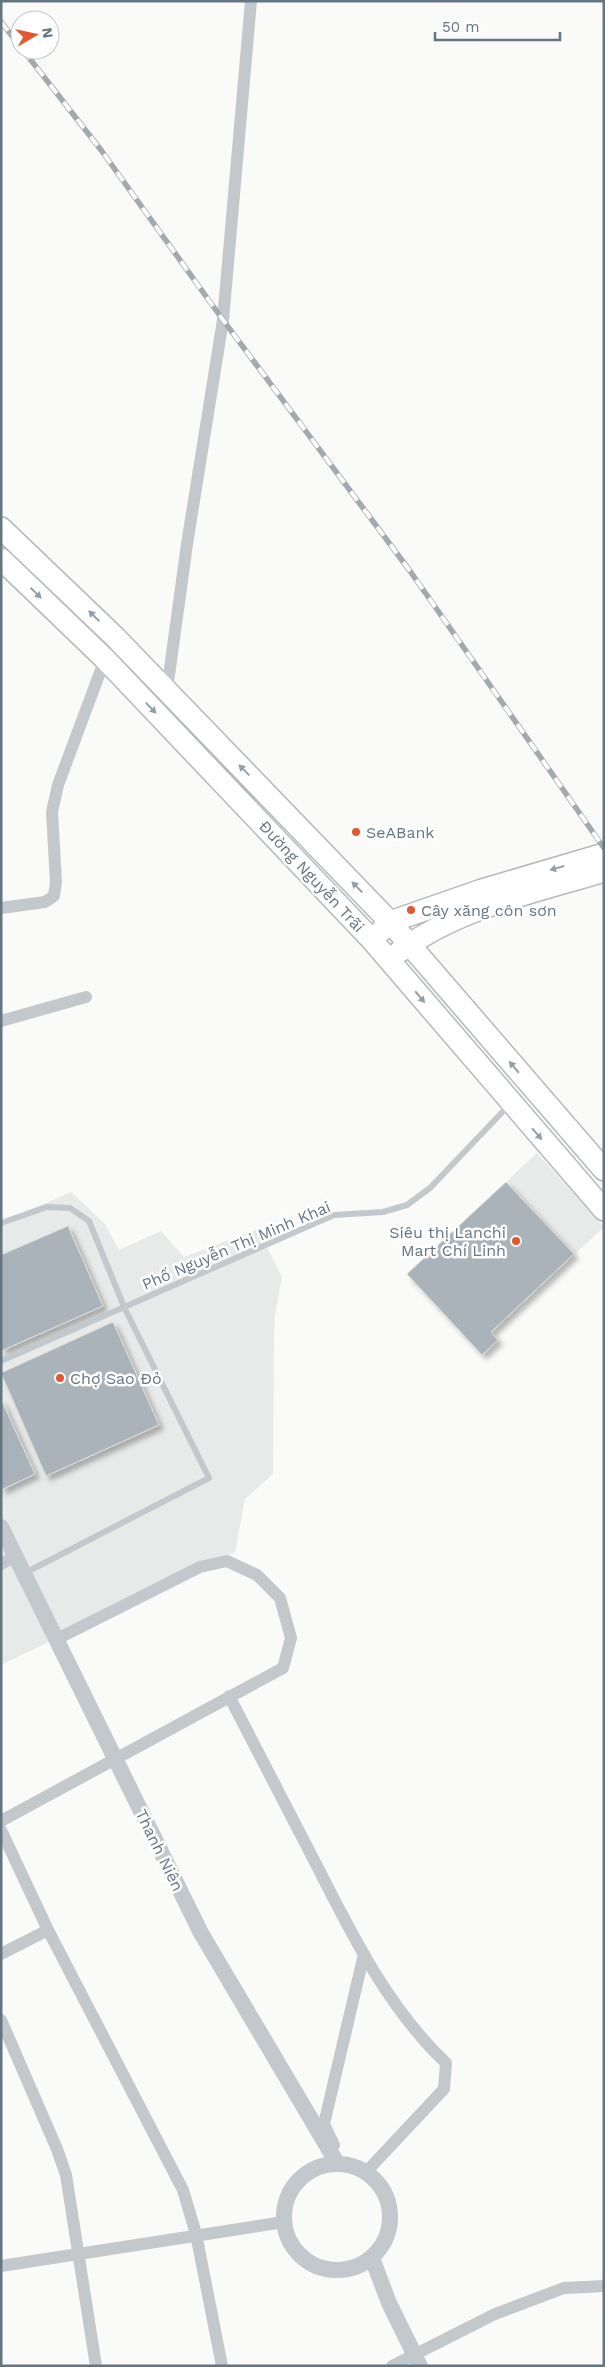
<svg xmlns="http://www.w3.org/2000/svg" width="605" height="2367" font-family="'Work Sans',sans-serif">
  <defs>
    <filter id="shadow"><feDropShadow dx="4.5" dy="4.5" stdDeviation="2.5" flood-color="#0004"/></filter>
  </defs>
  <rect width="100%" height="100%" fill="#fafaf8"/>
  <!-- built -->
  <path fill="#e8e9e9" d="M537 1153 604 1227 491 1332 498 1340 482 1355 407 1274Z
    M71 1192 105 1224 119 1250 161 1231 184 1257 258 1229 282 1277 275 1316 274 1333 273 1474 245 1499 235 1552 1 1665V1222Z"/>
  <!-- building -->
  <path fill="#aab3b9" stroke="#dcdcda" filter="url(#shadow)" d="M506 1182 574 1254 491 1332 498 1340 482 1355 407 1274Z
    M68 1226 103 1306 1 1351V1255Z
    M113 1322 159 1425 46 1476 1 1373Z
    M1 1399 35 1474 1 1490Z"/>
  <g fill="none" stroke-linecap="round" stroke-linejoin="round">
    <defs>
      <path id="trunk" d="M1 528 115 637 390 922 604 1170
        M1 559 105 659 371 939 604 1210
        M381 931 390 922 482 890 604 854
        M399 952C457 908 535 892 604 871"/>
    </defs>
    <!-- trunk casing -->
    <use href="#trunk" stroke="#b4b9bd" stroke-width="24"/>
    <!-- service -->
    <path stroke="#c3c8cc" stroke-width="6" d="M1 1223 47 1207 70 1208 89 1221 125 1309 209 1478 25 1573
      M1 1361 334 1215 383 1212 407 1205 430 1188 510 1104"/>
    <!-- minor -->
    <path stroke="#c3c8cc" stroke-width="12" d="M167 690 187 544 223 320 251 1
      M1 908 45 902 54 896 56 882 52 812 58 785 105 659
      M1 1021 86 997
      M1 1564 16 1556
      M229 1696C259 1753 288 1811 318 1868 353 1937 389 2009 446 2063L444 2089 367 2171
      M1 1821 283 1668 291 1638 280 1598 257 1575 227 1561 200 1567 57 1639
      M1 1830 48 1930 183 2190 196 2234 222 2366
      M1 1954 48 1930
      M1 2020 57 2149 66 2175 96 2366
      M334 2145 324 2124 364 1954
      M1 2266 284 2222
      M392 2366 495 2314 564 2288 604 2286"/>
    <!-- tertiary -->
    <path stroke="#c3c8cc" stroke-width="16" d="M1 1527 201 1933 337 2163
      M284 2217a53 53 0 1 1 106 0a53 53 0 1 1-106 0Z
      M372 2258 389 2303 420 2366"/>
    <!-- trunk -->
    <use href="#trunk" stroke="#fff" stroke-width="21"/>
    <defs>
      <path id="rail" d="M1 22 20 46
        M23 50 101 150 223 320 410 571 604 848"/>
    </defs>
    <!-- rail casing -->
    <use href="#rail" stroke="#a2aab0" stroke-width="5.5"/>
    <!-- rail -->
    <use href="#rail" stroke="#fff" stroke-width="4" stroke-dasharray="11" stroke-linecap="butt"/>
  </g>
  <!-- one-way arrows -->
  <defs><path id="oneway-solid" d="M-6-.8H1V-3.2L6.5 0L1 3.2V.8H-6Z" transform="scale(1.25)"/></defs>
  <g fill="#939fa8">
    <use href="#oneway-solid" transform="translate(36 593) rotate(44)"/>
    <use href="#oneway-solid" transform="translate(94 616) rotate(-136)"/>
    <use href="#oneway-solid" transform="translate(151 708) rotate(46)"/>
    <use href="#oneway-solid" transform="translate(244 770) rotate(-134)"/>
    <use href="#oneway-solid" transform="translate(557 868) rotate(164)"/>
    <use href="#oneway-solid" transform="translate(357 887) rotate(-134)"/>
    <use href="#oneway-solid" transform="translate(420 997) rotate(50)"/>
    <use href="#oneway-solid" transform="translate(514 1067) rotate(-130)"/>
    <use href="#oneway-solid" transform="translate(537 1134) rotate(49)"/>
  </g>
  <!-- markers -->
  <g fill="#e4572e" stroke="#fff" stroke-width="2">
    <circle cx="356" cy="832" r="5"/>
    <circle cx="411" cy="910" r="5"/>
    <circle cx="516" cy="1241" r="5"/>
    <circle cx="60" cy="1378" r="5"/>
  </g>
  <g text-anchor="middle" stroke-width="5" stroke-linejoin="round" paint-order="stroke">
    <!-- poi labels -->
    <g font-size="16" fill="#657683" stroke="#fff" text-anchor="start">
      <text x="366" y="838">SeABank</text>
      <text x="421" y="916">Cây xăng côn sơn</text>
      <text x="506" y="1238" text-anchor="end">Siêu thị Lanchi<tspan x="506" dy="18">Mart Chí Linh</tspan></text>
      <text x="70" y="1384">Chợ Sao Đỏ</text>
    </g>
    <!-- street labels -->
    <g font-size="16" fill="#657683" stroke="#fff">
      <text transform="translate(312 876) rotate(47)" y="6">Đường Nguyễn Trãi</text>
      <text transform="translate(236 1245) rotate(-23)" y="6">Phố Nguyễn Thị Minh Khai</text>
      <text transform="translate(160 1850) rotate(64)" y="6">Thanh Niên</text>
    </g>
  </g>
  <!-- border -->
  <rect width="605" height="2367" fill="none" stroke="#657683" stroke-width="5"/>
  <!-- north arrow -->
  <g transform="translate(35 35) rotate(81)"><circle r="24" fill="#ffffff" stroke="#c1c8cd"/>
  <path d="M0-4L9 19L0 12L-9 19Z" fill="#e4572e"/>
  <text y="-8" font-size="14" font-weight="bold" text-anchor="middle" fill="#657683">N</text>
  </g>
  <!-- scale -->
  <path d="M435 32v8h125v-8" fill="none" stroke="#657683" stroke-width="2.5"/>
  <text x="442" y="32" font-size="15" fill="#657683" stroke="#ffffff" stroke-width="4" paint-order="stroke">50 m</text>
</svg>
